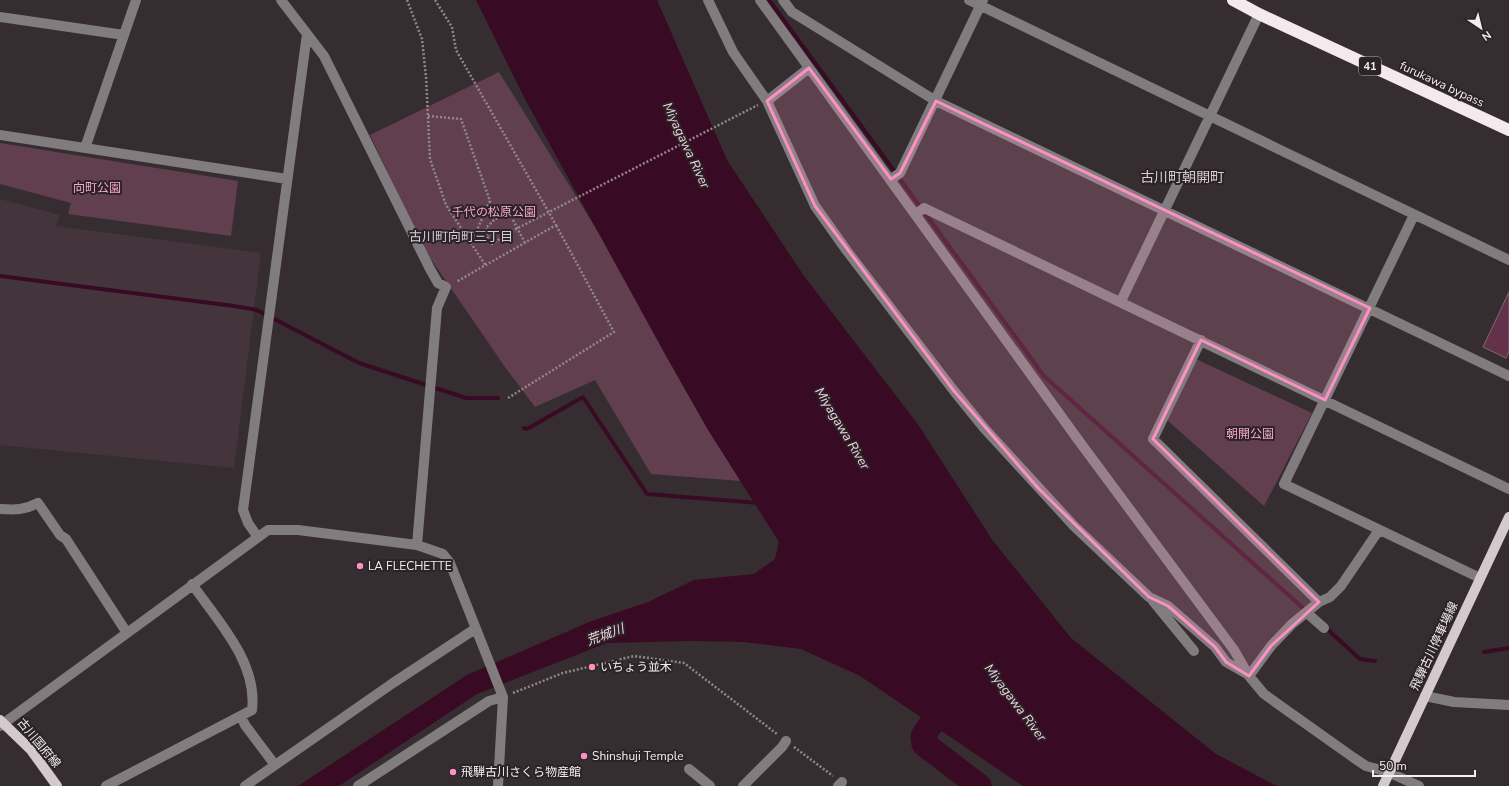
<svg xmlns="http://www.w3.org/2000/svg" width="1509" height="786" font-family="'Nunito Sans','Noto Sans JP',sans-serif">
  <rect width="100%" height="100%" fill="#362d30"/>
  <!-- built -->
  <path fill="#44353c" d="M0 199 60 215 56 226 261 253 234 468 0 445Z"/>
  <!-- green -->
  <path fill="#623f4f" d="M499 72 753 482 651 474 595 380 535 407 505 367 424 249 370 135Z
    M0 143 238 181 231 236 68 214 71 203 0 184Z
    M1196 359 1312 413 1264 506 1167 420Z"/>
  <!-- water -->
  <path fill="#390a24" d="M476 0H657L727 160 804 276 917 423 993 541 1071 638 1216 754 1277 786H1023L860 676 801 649 744 642 690 641 607 643 477 694 339 786H298L467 675 589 622 648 602 694 580 754 574 775 559 779 542 708 430 666 356 526 101Z"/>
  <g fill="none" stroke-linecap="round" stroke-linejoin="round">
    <!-- stream -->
    <path stroke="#390a24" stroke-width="4" d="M769 0 1044 376 1303 608
      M0 276 234 306 257 310 359 363 466 398H498
      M524 428 527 429 583 397 647 494 759 503
      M1328 630 1360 659 1375 661
      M1484 652 1509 648"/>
    <!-- river -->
    <path stroke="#390a24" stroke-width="25" d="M950 697 923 736 924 744 979 786"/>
  </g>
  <!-- building -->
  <path fill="#64314a" stroke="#776d72" d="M1509 292V352L1506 358 1483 347Z"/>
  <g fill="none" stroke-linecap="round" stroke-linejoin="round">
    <!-- path -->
    <path stroke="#8f888b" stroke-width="2.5" stroke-dasharray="2 2" stroke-linecap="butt" d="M407 0 422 39 426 77 430 159 446 205 486 266
      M435 0 452 27 456 50 556 225 456 282
      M428 116 461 119 490 201 471 243
      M525 243 511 216 495 219 486 228 488 239 492 244 510 232 754 107 758 105
      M508 398 614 332 556 225
      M513 693 563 673 634 656 684 663 777 734
      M794 747 833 776"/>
    <!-- minor -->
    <path stroke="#817d7f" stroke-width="10" d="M281 0 324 56 430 269 438 283 446 287 437 308 417 545 443 554 450 563 503 697 498 786
      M708 0 733 52 767 101 815 206 847 251 954 391 984 428 1074 526 1149 597 1168 606 1215 647 1226 662 1247 674
      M760 0 1079 441 1234 650 1249 676 1264 694 1354 758 1366 766 1388 772 1419 786
      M783 0 792 12 936 101 1509 376
      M969 0 1509 260
      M0 17 124 35
      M767 101 809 68
      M0 135 287 179
      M85 148 136 0
      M891 179 900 173 983 0
      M916 214 924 208 1509 489
      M1414 215 1284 484 1480 578
      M1121 301 1259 14
      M1201 340 1153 439 1319 602
      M0 509C15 510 25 510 38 503L60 535 66 539 127 633
      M257 536 248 523 243 510 307 34
      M1153 601 1194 651
      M1307 613 1324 628
      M1249 676 1271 646 1292 624 1319 602 1330 597 1341 586 1379 530
      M1425 696 1454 702 1509 705
      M241 716 245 725 275 765
      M0 726 268 530H298L417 545
      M689 769 710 786
      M106 786 252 710C258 663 218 621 192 584
      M245 786 393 683 475 629
      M358 786 489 701 503 697
      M743 786 782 747 786 741
      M838 786 842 782"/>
    <!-- major -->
    <path stroke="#d4cace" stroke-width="10" d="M0 720 31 750 57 786
      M1383 786 1509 517"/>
    <!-- highway -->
    <path stroke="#f4e9ed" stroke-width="12" d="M1233 0 1259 14 1509 130"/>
  </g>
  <!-- marked area -->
  <path fill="#fc8fc3" fill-opacity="0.2" stroke="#fc8fc3" stroke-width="3" stroke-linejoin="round" d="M809 68 891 179 900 173 936 101 1370 308 1325 400 1201 340 1153 439 1319 602 1271 646 1249 676 1226 662 1215 647 1168 606 1149 597 1038 488 954 391 815 206 767 101Z"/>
  <!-- markers -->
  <g fill="#fc8fc3" stroke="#2b2327" stroke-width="1.5">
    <circle cx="360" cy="566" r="4"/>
    <circle cx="592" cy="667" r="4"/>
    <circle cx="584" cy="756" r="4"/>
    <circle cx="453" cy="772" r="4"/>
  </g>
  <g text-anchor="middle" stroke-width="4" stroke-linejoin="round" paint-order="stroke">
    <!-- shield labels -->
    <rect fill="#2b2327" stroke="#b7b1b4" stroke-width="1" x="1359" y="57" width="22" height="18" rx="3"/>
    <g font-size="11" font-weight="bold" fill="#f3eef0">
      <text x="1370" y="70">41</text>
    </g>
    <!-- street labels -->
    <g font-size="12" fill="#f3eef0" stroke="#2b2327">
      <text transform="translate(1442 84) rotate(25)" y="4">furukawa bypass</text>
      <text transform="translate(1434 646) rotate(-65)" y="4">飛騨古川停車場線</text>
      <text transform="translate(39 743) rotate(50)" y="4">古川国府線</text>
    </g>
    <!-- park labels -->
    <g font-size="12" fill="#faa6cc" stroke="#2b2327">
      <text x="97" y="192">向町公園</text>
      <text x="494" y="216">千代の松原公園</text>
      <text x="1250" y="438">朝開公園</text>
    </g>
    <!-- poi labels -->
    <g font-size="12" fill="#f3eef0" stroke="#2b2327" text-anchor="start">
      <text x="368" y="570">LA FLECHETTE</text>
      <text x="600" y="671">いちょう並木</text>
      <text x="592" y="760">Shinshuji Temple</text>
      <text x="461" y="776">飛騨古川さくら物産館</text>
    </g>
    <!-- water labels -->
    <g font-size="13" font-style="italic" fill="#f6d2e1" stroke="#2b2327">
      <text transform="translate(687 145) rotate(65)" y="5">Miyagawa River</text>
      <text transform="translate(843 428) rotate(59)" y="5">Miyagawa River</text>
      <text transform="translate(605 634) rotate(-20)" y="5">荒城川</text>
      <text transform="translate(1016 702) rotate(53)" y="5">Miyagawa River</text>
    </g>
    <!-- neighbourhood labels -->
    <g font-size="13" fill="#d7ccd1" stroke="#2b2327">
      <text x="461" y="241">古川町向町三丁目</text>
    </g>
    <!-- quarter labels -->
    <g font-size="14" fill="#d7ccd1" stroke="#2b2327">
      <text x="1182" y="182">古川町朝開町</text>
    </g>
  </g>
  <!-- north arrow -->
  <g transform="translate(1481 28) rotate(145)" stroke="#2b2327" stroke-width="3" paint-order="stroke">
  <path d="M0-3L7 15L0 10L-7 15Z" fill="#f3eef0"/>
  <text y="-6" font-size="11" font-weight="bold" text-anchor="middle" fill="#f3eef0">N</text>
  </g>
  <!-- scale -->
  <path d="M1373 770v6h102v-6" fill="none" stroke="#f3eef0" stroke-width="2"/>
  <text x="1379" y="770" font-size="12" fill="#f3eef0" stroke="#2b2327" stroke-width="3" paint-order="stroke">50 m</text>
</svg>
